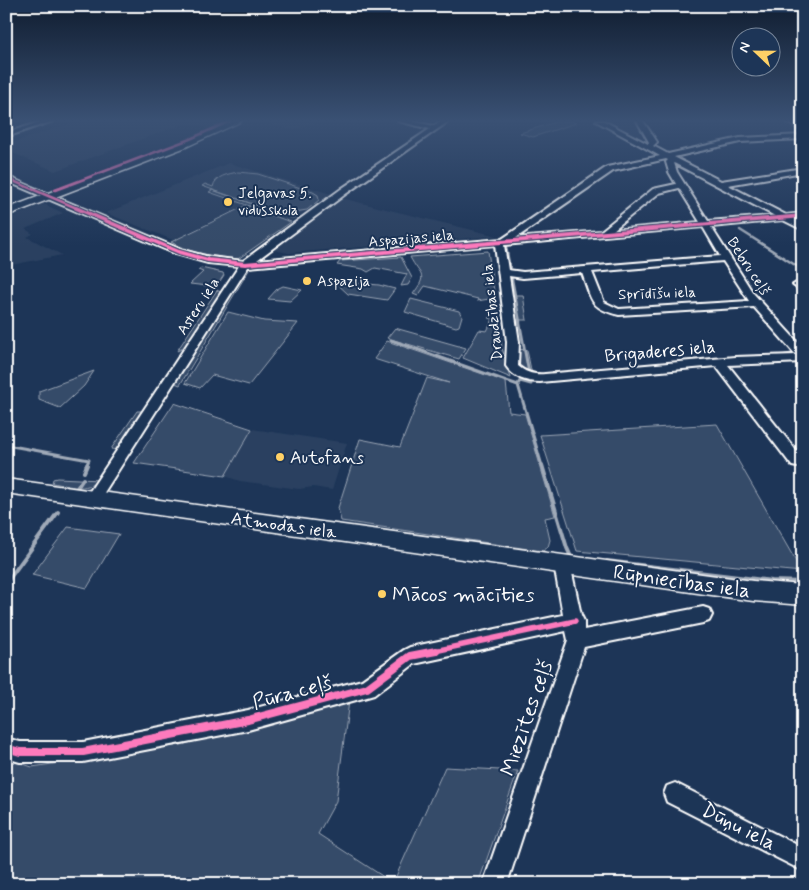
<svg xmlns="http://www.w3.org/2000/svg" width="809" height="890" font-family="Mynerve,sans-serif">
  <rect width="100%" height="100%" fill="#1d3557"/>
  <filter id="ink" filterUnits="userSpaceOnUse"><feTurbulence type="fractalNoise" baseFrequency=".02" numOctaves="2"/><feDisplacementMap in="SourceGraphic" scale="10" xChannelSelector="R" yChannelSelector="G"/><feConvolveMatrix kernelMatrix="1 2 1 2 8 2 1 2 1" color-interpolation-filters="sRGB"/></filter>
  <g filter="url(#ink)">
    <!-- built -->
    <path fill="#2a4161" d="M78 121H228L212 129 186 123 55 171 6 150V145Z
      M259 121H318L293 130Z
      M605 121H641L650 136 645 142Z
      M229 163 331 194 291 221 245 205 173 240 106 213Z
      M341 198 402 213 497 236 289 253 274 250Z
      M44 204 63 213 25 229 33 234 27 237 62 255 6 266V219Z
      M252 429 347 443 332 490 313 487 299 489 240 481 225 476Z"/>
    <!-- green -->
    <path fill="#364b69" stroke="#9aa5b4" d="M559 121H571L576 123 533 137 520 133Z
      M238 172 258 174 313 192 318 195 319 200 307 210 289 213 296 216 293 218 276 212 273 214 209 192 212 190 261 207 202 186 205 184 213 187C215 176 228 174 238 172Z
      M245 206 291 222 238 259C215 256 191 254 171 242Z
      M488 251 495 298 477 301 478 299 425 286 418 296 413 294C429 273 420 277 410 257Z
      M401 257 412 278 408 285 401 286 407 274 375 268 368 272 363 269 337 265 340 261Z
      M201 268 223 273 224 275 216 287 190 284 203 272 198 270Z
      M249 270 180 385 175 383 173 379 243 271Z
      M334 281 379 285 395 289 387 300 348 294Z
      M283 286 302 290 290 301 268 299 277 289Z
      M217 290 222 293 186 347 177 351Z
      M510 295H523L527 320H515Z
      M411 299 459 311 462 316 459 326 456 327 405 312Z
      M494 309 497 310 502 348 511 378 463 358 479 330 487 331 493 319 489 318Z
      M228 312 264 321 298 323 249 385 212 375 200 388 185 383Z
      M395 328 466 348 459 359 387 338Z
      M387 341 506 382 509 412 525 414 555 516 545 518 550 540 548 547 543 551 535 550 341 521 338 508 360 439 400 447 427 378 449 383 374 359Z
      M517 349 527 350 532 375 517 367Z
      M94 371 84 386 60 408 39 400V391Z
      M174 403 252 429 225 476 134 463Z
      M137 411H142L135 427 118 450 111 449Z
      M717 424 802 572 577 551 540 435Z
      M57 478 100 480C83 492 72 486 52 483L53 479Z
      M68 527 119 534 87 588 32 575Z
      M349 701 336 801 318 834 393 883 445 767 518 771 478 884H6V758L32 767 181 745Z"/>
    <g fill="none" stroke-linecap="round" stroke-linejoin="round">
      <!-- stream-far2 -->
      <path stroke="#a0aab8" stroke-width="2.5" d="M740 230 803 270
        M506 247 520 322"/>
      <!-- stream-far1 -->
      <path stroke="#a0aab8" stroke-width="3" d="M391 340 518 385 542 466
        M781 356 796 353
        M518 384 520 381 531 384 519 320
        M6 445 89 460 86 466"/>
      <!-- stream -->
      <path stroke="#a0aab8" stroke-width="4" d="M542 465 567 548 571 557H573
        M84 472 87 465
        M77 488 83 479
        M607 561 772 581 803 582
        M6 583 58 512"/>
      <defs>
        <path id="minor" d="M43 121H53L6 137V133Z
          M398 121H411L434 126 441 121H449L347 193 257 260 502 239 607 167 660 156 596 121H604L648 144 649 142 637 121H643L657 142 653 146 668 154 740 138 803 135V139L740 142 674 157 721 181 803 168V172L728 185 786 215 803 213V219H795L803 223V230L783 220 711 227 753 293 803 348V362L728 365 802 458V466L797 467 792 466 716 366 540 382C526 382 514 378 506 366L507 342 495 245 248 267 98 502 93 504 88 502 86 498 88 494 239 266 208 263 176 254 6 181V176L182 250 209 257 243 261 341 189 430 129ZM666 159 668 160 666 162 669 172 676 184 653 189 601 231 516 238 613 171ZM674 163 775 216 708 221 677 172ZM679 188 700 222 613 230 659 193ZM703 227 720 256 523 272 508 270 504 245ZM723 261 749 301 619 309 604 302 592 272ZM582 273C592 300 589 308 619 315L754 307 796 355 735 357 545 374C534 375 526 373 518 366L519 342 509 276 523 278Z
          M786 121H794L803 127V132Z
          M798 282 803 284V292L793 285Z
          M562 557 568 559 570 564 581 615 584 621V630L703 607 709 609 712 615 709 621 703 623 584 647 507 884H483L568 640 566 631 414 664 374 695 367 697 248 730 83 762H20L6 758V738L20 742H83L248 710 362 680 404 650 410 647 563 615 554 564 556 559Z
          M675 783 803 848V871L667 802 664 794 667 786Z"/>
        <path id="major" d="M231 121H242L186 147 6 216V209L180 143Z
          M6 479 753 581 803 585V605L753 601 6 493Z"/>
      </defs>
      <!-- minor casing -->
      <use href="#minor" stroke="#fff" stroke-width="4"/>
      <!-- major casing -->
      <use href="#major" stroke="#fff" stroke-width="3"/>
      <!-- minor -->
      <use href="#minor" fill="#1d3557" fill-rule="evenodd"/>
      <!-- major -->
      <use href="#major" fill="#1d3557" fill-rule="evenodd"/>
      <defs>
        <path id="cycleway-far3" d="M6 178 79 209
          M55 190 190 139 230 121"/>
        <path id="cycleway-far2" d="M76 208 179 252 208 260 245 264 803 216"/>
        <path id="cycleway-far1" d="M430 652 575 621"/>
        <path id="cycleway" d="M6 748 20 752H83L248 720 367 688 410 656 436 651"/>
      </defs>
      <!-- cycleway-far3 casing -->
      <use href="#cycleway-far3" stroke="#1d3557" stroke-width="4.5"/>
      <!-- cycleway-far2 casing -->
      <use href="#cycleway-far2" stroke="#1d3557" stroke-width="6"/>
      <!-- cycleway-far1 casing -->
      <use href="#cycleway-far1" stroke="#1d3557" stroke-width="9"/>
      <!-- cycleway casing -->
      <use href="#cycleway" stroke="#1d3557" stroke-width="11"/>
      <!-- cycleway-far3 -->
      <use href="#cycleway-far3" stroke="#fd7abc" stroke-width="2.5"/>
      <!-- cycleway-far2 -->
      <use href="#cycleway-far2" stroke="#fd7abc" stroke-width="4"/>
      <!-- cycleway-far1 -->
      <use href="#cycleway-far1" stroke="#fd7abc" stroke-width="5.5"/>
      <!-- cycleway -->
      <use href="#cycleway" stroke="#fd7abc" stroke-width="8"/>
    </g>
  </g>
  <!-- sky -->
  <linearGradient id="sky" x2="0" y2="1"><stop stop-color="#101d30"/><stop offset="0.49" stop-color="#3a5174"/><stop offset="1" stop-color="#3a5174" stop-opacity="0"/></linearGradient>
  <rect width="809" height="246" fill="url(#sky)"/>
  <!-- markers -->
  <g fill="#ffd166" stroke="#1d3557" stroke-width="2">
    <circle cx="228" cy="202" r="5"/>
    <circle cx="307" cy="281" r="5"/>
    <circle cx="280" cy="457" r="5"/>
    <circle cx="382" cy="594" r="5"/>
  </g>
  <g text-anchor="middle" stroke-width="4" stroke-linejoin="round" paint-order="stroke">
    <!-- far-poi labels -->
    <g font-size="15" fill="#fff" stroke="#1d3557" text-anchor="start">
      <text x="238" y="198">Jelgavas 5.<tspan x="238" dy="17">vidusskola</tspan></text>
      <text x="317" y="286">Aspazija</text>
    </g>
    <!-- far-street labels -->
    <g font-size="15" fill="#fff" stroke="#1d3557">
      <text transform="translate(411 238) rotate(-5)" y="5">Aspazijas iela</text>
      <text transform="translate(749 266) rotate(57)" y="5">Bebru ceļš</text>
      <text transform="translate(657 293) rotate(-2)" y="5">Sprīdīšu iela</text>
      <text transform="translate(198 306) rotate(-57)" y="5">Asteru iela</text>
      <text transform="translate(492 312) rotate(-96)" y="5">Draudzības iela</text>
    </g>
    <!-- street labels -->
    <g font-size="18" fill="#fff" stroke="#1d3557">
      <text transform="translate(660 351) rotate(-5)" y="6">Brigaderes iela</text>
      <text transform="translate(284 525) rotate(8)" y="6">Atmodas iela</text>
    </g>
    <!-- poi labels -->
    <g font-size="18" fill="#fff" stroke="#1d3557" text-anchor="start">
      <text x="290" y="463">Autofans</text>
    </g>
    <!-- near-street labels -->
    <g font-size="21" fill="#fff" stroke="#1d3557">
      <text transform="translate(682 581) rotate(8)" y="7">Rūpniecības iela</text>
      <text transform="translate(292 692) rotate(-15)" y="7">Pūra ceļš</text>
      <text transform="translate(526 718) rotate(-71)" y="7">Miezītes ceļš</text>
      <text transform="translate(739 826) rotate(27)" y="7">Dūņu iela</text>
    </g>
    <!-- near-poi labels -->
    <g font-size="21" fill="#fff" stroke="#1d3557" text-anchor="start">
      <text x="392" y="601">Mācos mācīties</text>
    </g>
  </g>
  <!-- margin -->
  <rect width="809" height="890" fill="none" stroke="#1d3557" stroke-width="25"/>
  <rect x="12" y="12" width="784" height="865" fill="none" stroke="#fff" stroke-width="2" filter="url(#ink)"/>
  <!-- north arrow -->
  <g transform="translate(756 52) rotate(292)"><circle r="24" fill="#1d3557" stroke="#77869a"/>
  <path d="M0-4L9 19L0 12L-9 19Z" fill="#ffd166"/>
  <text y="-8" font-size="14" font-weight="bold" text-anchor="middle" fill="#ffffff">N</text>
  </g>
</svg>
